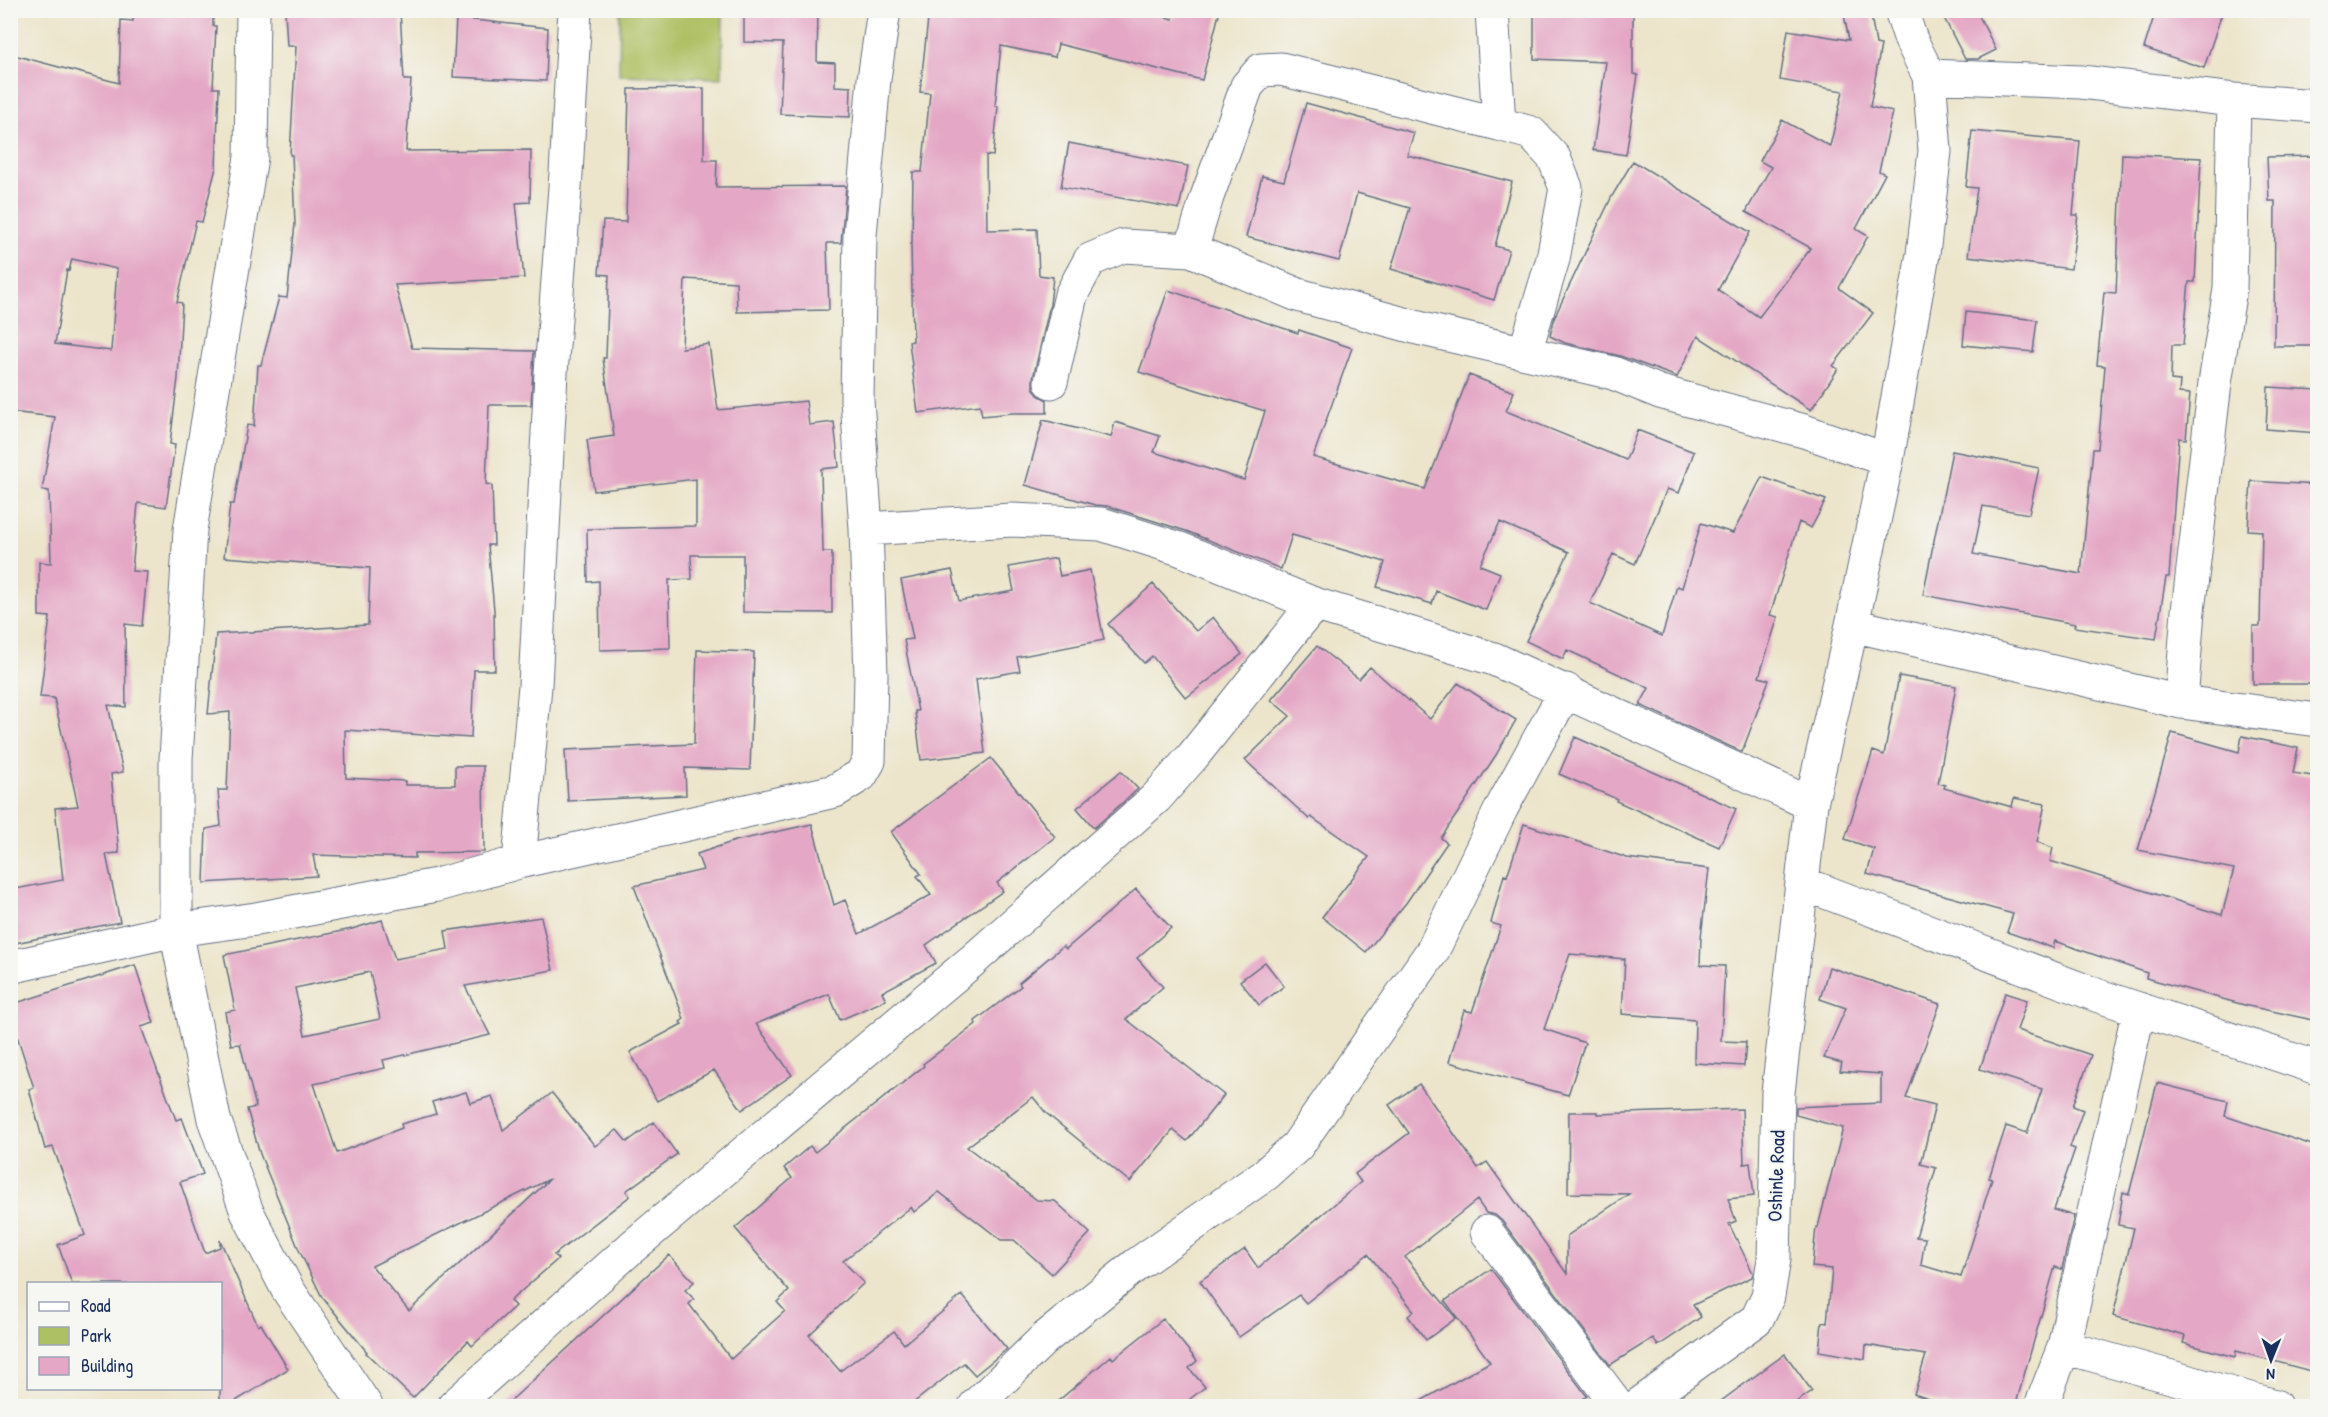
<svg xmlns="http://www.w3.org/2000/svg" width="2328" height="1417" font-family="'Patrick Hand',sans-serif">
  <rect width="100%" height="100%" fill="#f6f6f2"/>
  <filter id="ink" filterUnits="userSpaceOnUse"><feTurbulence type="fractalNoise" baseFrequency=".0167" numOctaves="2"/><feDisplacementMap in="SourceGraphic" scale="12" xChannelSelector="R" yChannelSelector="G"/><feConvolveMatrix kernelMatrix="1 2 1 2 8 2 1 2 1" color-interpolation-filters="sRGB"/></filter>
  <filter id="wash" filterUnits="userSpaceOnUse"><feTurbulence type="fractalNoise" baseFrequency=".008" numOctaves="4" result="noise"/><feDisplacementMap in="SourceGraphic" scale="24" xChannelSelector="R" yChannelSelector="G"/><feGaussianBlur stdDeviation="1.35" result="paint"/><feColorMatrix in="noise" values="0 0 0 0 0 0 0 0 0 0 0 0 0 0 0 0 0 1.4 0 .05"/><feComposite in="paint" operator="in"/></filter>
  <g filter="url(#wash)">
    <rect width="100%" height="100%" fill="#ece5cb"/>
    <!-- green -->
    <path fill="#aec064" stroke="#647861" stroke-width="1.5" d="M620 11H723L722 78 619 75Z"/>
    <g id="blocks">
      <!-- building -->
      <path fill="#e4a7c5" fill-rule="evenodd" d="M134 10H213V26H216L213 88H219L216 168 202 222 196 221 177 302 182 303 178 378 170 444 175 445 166 507 138 503 132 571 147 572 142 626 125 624 126 707 108 705 123 772 111 774 119 853 106 854 120 922 10 944V890L63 880 55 808 78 806 54 698 40 697 50 617 39 616V562L51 563 49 491 42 490 55 417 10 412V54L119 83 121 20 133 21ZM72 259 117 269 111 351 55 344 67 270 69 271Z
        M285 10H400L404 80H411L406 151 531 150 530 202 516 203 524 278 395 285 412 348 534 351 531 405H489L486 484 492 485 494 545H488L494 610 495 670H474L471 738 345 730 346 778 405 781V785H455V766H483L484 852 415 853V858L313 855 317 876 204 883 206 829 221 826 218 790H227L230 712 208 714 216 634 368 625 370 568 224 557 230 504H234L247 425 254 426 258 365H261L279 297 287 298 295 224 292 155H290L296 46H287Z
        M744 10H818L817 62 835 63V86L851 87 850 117 780 114 783 43 744 42Z
        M929 10H1138L1173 19 1174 10H1220L1202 80 1058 44 1055 57 1001 46 995 106H998L993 156 986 155 987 230 1037 229 1039 275 1053 277 1050 305 1033 378V387L1038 395 1047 400V413H1012L982 416 980 405 918 413 909 342 913 341 911 244H912L913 172H922L930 93 920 92Z
        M1534 10H1633V74L1638 75 1626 155 1593 150 1606 62 1534 59Z
        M1843 10H1870L1876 44 1881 45 1870 107 1893 112 1879 171 1885 174 1856 229 1868 236 1839 288 1873 313 1833 366 1838 369 1811 410 1698 336 1677 377 1620 356 1565 343 1550 336 1555 316 1612 196 1633 161 1750 232 1718 290 1759 317 1811 248 1746 212 1771 167 1760 161 1782 120 1830 146 1843 91 1780 80 1788 30 1849 40Z
        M1940 10H1976L1996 50 1978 59H1965Z
        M2156 10H2223L2204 68 2144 48Z
        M456 18 548 28 546 81 453 77Z
        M704 88V160H717L716 187 846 186 841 243H827L829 310 737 312 736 282 685 279 682 348 709 344 718 410 806 401 809 425 834 422 839 467 821 469 823 552H832V613L743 612V555H691L692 579 669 580 670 648 600 650 599 581 588 582 587 529 696 526V479L594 491 587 440 614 436 603 358H606L609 275 599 274 603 221 626 222 629 89Z
        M1306 103 1414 133 1407 155 1512 182 1495 246 1509 250 1494 300 1391 269 1410 208 1357 193 1339 261 1246 237 1262 176 1284 181Z
        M1972 131 2080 141 2073 215H2078L2071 269 1968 256 1977 188 1966 187Z
        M1069 143 1188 166 1179 209 1061 187Z
        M2122 154 2201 158 2195 282H2189L2183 345H2172L2171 380 2180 381 2179 393 2190 394 2186 439 2179 438 2169 577H2166L2156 639 2074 627 2075 624 1923 595 1952 451 2039 468 2029 514 1983 506 1973 554 2081 574 2093 449H2098L2105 366 2097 365 2104 292 2116 293Z
        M2318 156V346H2274L2275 201H2269L2267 157Z
        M1168 290 1298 333 1299 330 1352 348 1313 457 1425 489 1469 375 1514 392 1506 411 1626 460 1637 430 1694 452 1679 493 1667 489 1635 564 1613 554 1590 603 1662 636 1677 586 1682 588 1701 523 1733 533 1762 477 1826 500 1811 528 1799 522 1770 615 1778 617 1759 677 1769 680 1742 752 1640 705 1649 688 1567 650 1563 659 1526 641 1569 552 1500 522 1480 565 1500 573 1486 610 1436 591 1432 604 1377 587 1385 562 1292 535 1281 569 1186 531 1107 506 1095 505 1025 485 1043 420 1111 437 1115 422 1160 436 1154 452 1244 480 1265 411 1139 372Z
        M1966 312 2037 320 2033 352 1963 345Z
        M2268 387 2318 390V433L2266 429Z
        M2251 481 2318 485V684H2253V626H2260L2262 531 2248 530Z
        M1056 558 1060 576 1090 570 1104 640 1017 657 1020 671 976 679 985 753 921 760 915 711H918L904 640 913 639 901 580 952 570 959 601 1014 591 1009 567Z
        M1153 584 1196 631 1213 617 1242 654 1186 698 1152 656 1144 663 1108 624Z
        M1317 646 1359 679 1370 667 1430 719 1458 683 1516 720 1496 755 1441 838 1447 843 1406 903 1366 952 1322 917 1369 857 1311 817 1309 819 1245 760 1290 716 1271 700Z
        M697 650 754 652 750 770 685 768 686 795 568 801 565 750 694 744Z
        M1899 676 1956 686 1938 783 1945 785 1944 788 2012 807 2014 798 2045 804 2037 842 2053 848 2050 861 2222 915 2234 869 2138 850 2172 733 2239 752 2242 736 2298 748 2293 773 2318 777V1021L2248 1006 2146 978 2147 973 2055 941 2053 948 2007 932 2013 914 1867 874 1874 849 1845 839 1873 751 1884 755Z
        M1575 737 1736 809 1719 847 1616 801 1617 799 1559 774Z
        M991 758 1055 837 997 883 1003 891 926 945 936 963 882 992 886 1000 840 1020 829 994 756 1024 792 1075 742 1110 714 1070 657 1101 630 1052 682 1024 680 1022 684 1019 634 886 703 870 697 854 735 841 812 824 834 905 845 900 859 934 931 895 917 876 921 874 891 832Z
        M1121 771 1138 789 1094 828 1077 808Z
        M1524 824 1627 858 1709 869 1701 937 1700 965 1725 966 1721 1041 1746 1042 1744 1066 1694 1063 1695 1020 1622 1014 1625 959 1570 954 1544 1029 1585 1043 1568 1095 1449 1062 1464 1010 1472 1012 1501 926 1491 923 1504 875 1507 876Z
        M1136 889 1171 928 1137 958 1163 987 1126 1019 1224 1095 1187 1141 1173 1130 1130 1182 1046 1113 1033 1097 967 1147 1037 1200 1055 1201 1090 1233 1052 1274 1014 1240H1001L939 1192 914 1212 911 1207 843 1261 864 1283 809 1335 840 1371 894 1331 904 1344 962 1295 1007 1349 975 1375 964 1363 908 1407H504L669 1255 694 1282 685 1290 694 1299 689 1304 731 1359 785 1311 777 1302 789 1291 735 1228 792 1178 784 1168 810 1146 815 1152 924 1066 923 1064 976 1024 975 1021 1021 986 1019 983 1063 946 1066 949Z
        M541 917 553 970 465 986 490 1035 383 1060 385 1068 314 1084 337 1153 402 1128 401 1124 436 1114 432 1102 466 1092 470 1103 492 1096 503 1130 552 1093 595 1146 617 1130 627 1142 654 1122 677 1154 626 1191 630 1196 554 1255 558 1259 510 1301 515 1306 472 1346 468 1341 413 1398 366 1353 367 1352 322 1297 299 1250 260 1154 247 1109 256 1107 240 1044 231 1045 225 1012 235 1010 224 955 352 929 382 920 395 959 448 949 445 931ZM370 972 380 1019 305 1035 295 988ZM550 1179 409 1311 372 1266Z
        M1265 962 1284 986 1259 1005 1240 981Z
        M135 965 154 1023 141 1027 176 1120 182 1118 203 1174 180 1182 205 1253 220 1247V1240L258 1326 261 1324 288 1369 226 1407H220V1284H72L58 1245 85 1235 53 1147 45 1149 29 1089 34 1088 10 1014V1005Z
        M1829 967 1940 1004 1906 1098 1935 1105 1921 1164 1936 1168 1916 1237 1925 1238 1921 1265 1961 1277 1992 1179 1989 1178 2006 1126 2027 1133 2042 1089 1980 1069 2005 993 2027 1000 2017 1030 2091 1055 2073 1106 2083 1110 2070 1147 2075 1149 2054 1210 2074 1216 2062 1269 2055 1267 2015 1407H1953L1914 1394 1926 1355 1866 1345 1865 1359 1819 1351 1822 1322 1827 1323 1832 1269 1812 1267 1816 1227H1818L1843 1128 1796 1115V1107L1881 1103V1074L1840 1071 1842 1063 1824 1058 1846 1008 1820 999Z
        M2157 1083 2228 1101 2225 1116 2318 1147V1373L2236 1351 2235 1357 2183 1343 2185 1336 2113 1316 2134 1228 2118 1225 2123 1192 2129 1194Z
        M1419 1084 1478 1168 1487 1162 1567 1274V1236L1629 1194 1568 1193 1569 1112H1598V1114L1742 1109 1744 1164 1750 1163 1754 1196 1728 1199 1736 1221 1729 1224 1753 1273 1752 1277 1693 1305 1701 1317 1658 1346 1653 1338 1610 1365 1502 1221 1495 1215 1486 1213 1477 1200 1405 1257 1456 1318 1426 1340 1408 1316 1414 1311 1368 1254 1306 1303 1299 1295 1239 1337 1200 1281 1245 1249 1258 1268 1361 1182 1355 1174 1409 1133 1389 1105Z
        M1491 1269 1587 1396 1571 1407H1410L1490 1362 1445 1301Z
        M1163 1319 1197 1361 1189 1368 1205 1387 1180 1407H1051L1111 1356 1113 1359Z
        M1785 1354 1812 1391 1789 1407H1713Z"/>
    </g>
  </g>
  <g filter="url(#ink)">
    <use href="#blocks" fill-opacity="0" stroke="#646f84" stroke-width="1.5"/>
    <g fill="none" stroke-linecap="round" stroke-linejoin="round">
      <defs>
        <path id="street" d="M253 10 251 157 190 530 176 759V930L214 1119 247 1212 288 1290 366 1406
          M1929 76 2081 82 2234 100 2318 106
          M1499 124 1531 133 1554 158 1566 188 1553 259 1525 352
          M1191 250 1298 295 1422 329 1613 373 1660 392 1804 431 1887 460
          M1051 382 1071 295 1090 260 1123 246 1191 250 1207 197 1247 86 1261 70 1281 69 1499 124 1492 10
          M866 529 1012 520 1101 524 1180 549 1314 604
          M1852 625 2181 702 2318 720
          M2181 702 2188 611 2215 383 2230 289 2234 100
          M519 862 535 686 551 373 566 174 575 10
          M1802 883 2099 996 2318 1068
          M10 967 176 930 256 919 437 885 519 862 835 791 861 775 869 761 871 675 866 529 857 400 860 235 874 79 884 10
          M1487 1232 1618 1406
          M2064 1347 2275 1406
          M454 1406 632 1247 972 961 1156 798 1193 756 1314 604 1494 659 1811 804
          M975 1406 1044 1339 1136 1265 1266 1174 1297 1146 1433 950 1501 809 1566 690
          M1637 1406 1757 1319 1768 1296 1774 1259 1778 1093 1811 804 1852 625 1887 460 1923 254 1935 151 1929 76 1911 40 1901 10
          M2041 1406 2064 1347 2139 1009"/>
      </defs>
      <!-- street casing -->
      <use href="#street" stroke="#646f84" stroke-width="35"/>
      <!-- street -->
      <use href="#street" stroke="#fff" stroke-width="33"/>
    </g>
  </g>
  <g text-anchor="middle" stroke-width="4.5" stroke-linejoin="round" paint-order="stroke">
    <!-- street labels -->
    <g font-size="20" fill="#1b2f5e" stroke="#f6f6f2">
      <text transform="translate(1776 1176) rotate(-88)" y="7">Oshinle Road</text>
    </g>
  </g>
  <!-- margin -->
  <rect width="2328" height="1417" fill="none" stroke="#f6f6f2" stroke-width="36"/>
  <!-- legend -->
  <rect x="27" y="1282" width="195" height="108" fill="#f6f6f2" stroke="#9ea6b7" stroke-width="1.5"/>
  <rect x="39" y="1302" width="30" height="9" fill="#ffffff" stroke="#9ea6b7" stroke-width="1.5"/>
  <text x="81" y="1312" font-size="18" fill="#1b2f5e">Road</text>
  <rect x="39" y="1327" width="30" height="18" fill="#aec064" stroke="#9ea6b7" stroke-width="1.5"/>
  <text x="81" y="1342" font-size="18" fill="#1b2f5e">Park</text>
  <rect x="39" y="1357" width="30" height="18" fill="#e4a7c5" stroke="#9ea6b7" stroke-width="1.5"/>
  <text x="81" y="1372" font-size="18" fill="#1b2f5e">Building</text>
  <!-- north arrow -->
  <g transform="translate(2271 1360) rotate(181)" stroke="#f6f6f2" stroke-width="4.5" paint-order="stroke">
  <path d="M0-4.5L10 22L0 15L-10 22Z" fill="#1b2f5e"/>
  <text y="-9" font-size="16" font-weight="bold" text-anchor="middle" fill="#1b2f5e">N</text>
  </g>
</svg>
